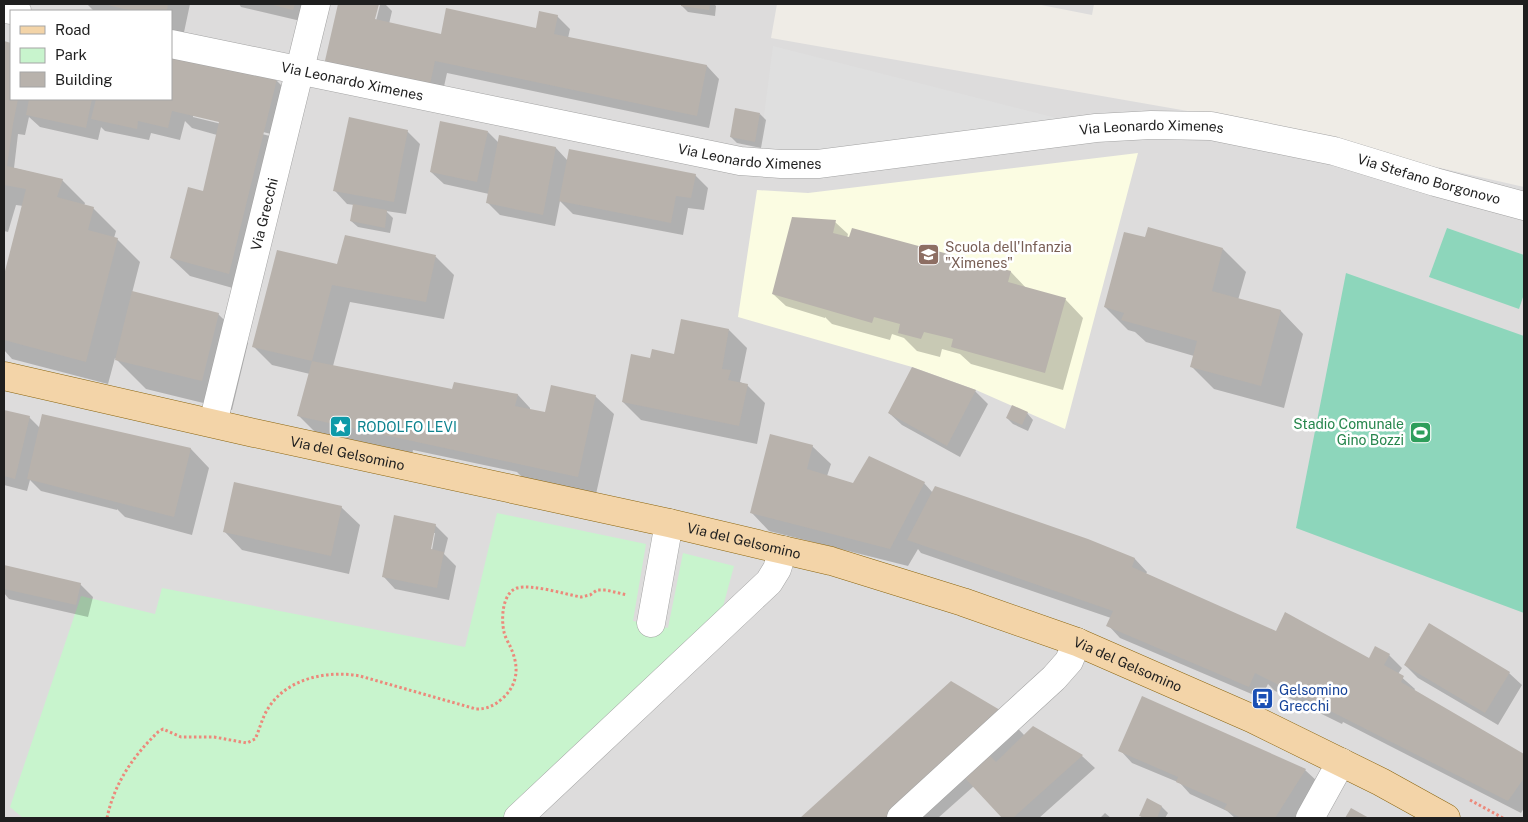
<svg xmlns="http://www.w3.org/2000/svg" width="1528" height="822" font-family="'Public Sans',sans-serif">
  <rect width="100%" height="100%" fill="#efece6"/>
  <!-- residential -->
  <path fill="#dddcdc" fill-rule="evenodd" d="M4 4H777L771 38 1199 113 1524 187V818H4ZM11 11H171V99H11Z
    M1036 4H1094L1092 15Z"/>
  <!-- education -->
  <path fill="#fbfce2" d="M1138 153 1065 429 976 390 912 367 738 317 757 190 808 193Z"/>
  <!-- park -->
  <path fill="#c8f4cd" d="M497 513 646 544 633 621 668 628 683 553 734 566 721 614 506 818H23L10 807 81 596 155 614 162 588 465 647Z"/>
  <!-- pitch -->
  <path fill="#8dd6bb" d="M1447 228 1524 255V294L1519 309 1429 277Z
    M1346 273 1524 336V613L1296 528Z"/>
  <!-- parking -->
  <path fill="#dfdfdf" d="M773 46 1096 128 758 163Z"/>
  <!-- shadow -->
  <path fill="#0003" fill-rule="evenodd" d="M87 4H190L183 37 171 34V11H94Z
    M239 4H310L305 22 241 7Z
    M340 4H385L392 11 389 24 442 36 537 30 557 16 570 29 568 38 707 66 719 79 709 128 447 73 441 100 325 65ZM377 5H380L375 25H373Z
    M682 4H714L716 6 715 16 688 12 682 6Z
    M4 42 11 44V99H171V55L277 81 295 99 247 292 190 276 171 258 204 192 217 135 192 128 185 121 180 140 151 133 149 140 105 131 101 127 98 140 40 127 29 117 25 135 18 134 14 168 62 180 85 203 84 206 93 208 116 231 114 238 117 239 140 262 132 293 218 314 248 343 232 410 146 389 115 358 108 384 12 359 4 350V280L23 206 16 205 8 232 4 231ZM193 115 271 134 270 136 193 117Z
    M760 114 766 120 761 148 737 143 731 137Z
    M407 131 420 144 406 214 386 211 393 218 390 233 358 227 351 221 354 205 347 204 335 191Z
    M488 132 499 143 556 148 568 161 695 175 708 188 704 210 688 208 683 235 573 214 560 201 555 226 500 215 487 202 489 194 444 184 431 172Z
    M835 222 848 234 847 238 850 239 853 229 1011 272 1027 289 1065 299 1083 318 1063 390 971 364 960 354 942 349 940 357 917 351 904 338 892 334 890 340 832 324 825 317V318L786 306 773 294Z
    M346 236 436 257 454 275 444 319 350 302 333 366 453 390 455 384 518 395 530 408V410L546 414 595 396 614 414 596 494 523 478 517 472 413 450 412 455 317 434 299 416 310 374 272 365 254 347 338 265Z
    M1223 249 1246 272 1238 300 1281 311 1303 334 1284 408 1214 389 1191 366 1194 356 1146 342 1135 332 1128 330 1105 307Z
    M729 330 747 348 740 382 747 385 765 403 757 444 641 420 623 402 651 360 675 355Z
    M975 391 988 404 960 457 902 425 889 413Z
    M4 411 29 417 40 428 191 449 209 468 192 535 125 517 117 509V510L41 491 30 480 27 491 4 485Z
    M1027 413 1033 420 1028 431 1013 424 1007 418Z
    M812 446 831 464 827 476 854 484 924 483 933 493 1087 540 1135 559 1147 572 1146 574 1275 632 1370 659 1389 655 1402 668 1398 674 1415 689 1414 691 1524 755V808L1521 813 1343 722 1342 724 1275 691 1268 684 1261 698 1120 638 1108 625 1111 618 921 553 918 549 908 566 769 531 751 512Z
    M341 507 360 525 349 574 242 550 224 531Z
    M435 525 448 538 444 554 456 566 449 600 395 589 383 576ZM433 533H435L431 556 428 555Z
    M4 566 80 584 93 597 88 617 9 599 4 593Z
    M1405 665 1509 673 1522 685 1498 725 1418 678Z
    M951 682 1004 714 1025 736 1034 728 1082 756 1095 768 1039 818H1003L974 786 938 818H802Z
    M1120 750 1305 770 1318 782 1295 818H1235L1227 811 1190 794 1180 783 1132 763Z
    M1148 800 1162 807 1168 813 1165 818H1143L1140 815Z
    M1105 813 1111 818H1100Z"/>
  <!-- building -->
  <path fill="#b8b2ac" d="M104 4H168L167 11H132Z
    M269 4H295L293 10Z
    M338 4H379L375 19 441 34 446 8 536 28 539 11 558 15 554 34 707 65 697 116 435 61 429 89 324 65Z
    M681 4H710L709 10 681 6Z
    M4 41 11 43V99H18L13 124 7 166 63 179 57 197 94 207 88 230 118 238 86 362 4 340V275L26 189 4 185Z
    M171 54 277 79 229 274 170 258 188 187 203 191 219 122 172 111 168 128 138 121 137 129 91 119 96 99H171Z
    M29 99H92L86 128 26 115Z
    M735 108 760 113 755 142 730 137Z
    M349 117 408 130 394 202 333 191Z
    M440 121 488 131 477 182 430 172Z
    M499 135 556 147 543 215 486 203Z
    M569 149 696 174 691 198 676 196 671 223 559 201Z
    M353 204 387 210 385 228 350 221Z
    M792 217 836 220 833 233 849 237 852 228 1011 271 1008 282 1066 298 1045 373 951 347 953 339 924 332 921 339 898 333 900 324 874 317 872 323 772 294Z
    M1148 227 1223 248 1212 291 1281 310 1261 386 1190 367 1197 341 1121 320 1124 313 1104 307 1124 232 1145 237Z
    M345 235 436 255 426 302 332 285 312 361 252 347 277 250 337 264Z
    M132 291 219 313 202 381 115 360Z
    M681 319 729 329 722 369 731 370 728 380 748 384 739 426 622 402 631 354 650 358 652 349 674 354Z
    M312 361 452 389 454 382 518 394 515 406 545 412 551 385 596 395 578 477 297 416Z
    M912 367 976 390 947 446 888 413Z
    M1012 405 1028 412 1022 425 1006 418Z
    M4 410 30 416 15 479 4 476Z
    M42 414 191 448 174 517 27 479Z
    M770 434 813 445 807 469 853 483 869 456 925 482 890 549 750 513Z
    M234 482 342 506 331 556 223 532Z
    M935 486 1088 539 1135 558 1132 567 1276 631 1285 612 1369 658 1375 646 1390 654 1384 665 1404 676 1401 682 1524 754V778L1508 801 1255 673 1249 687 1106 626 1113 611 907 540Z
    M394 515 436 524 431 549 444 552 437 588 382 577Z
    M4 565 81 583 76 605 4 589Z
    M1429 623 1510 672 1485 713 1404 665Z
    M951 681 1005 713 890 818H800Z
    M1142 696 1306 769 1275 818H1241L1224 809 1227 804 1176 782 1178 777 1118 751Z
    M1033 726 1083 755 1013 818H1002L963 776 988 754 996 762Z
    M1147 798 1162 806 1157 818H1145L1139 816Z
    M1351 808 1369 818H1345Z"/>
  <g fill="none" stroke-linecap="round" stroke-linejoin="round">
    <defs>
      <g id="minor">
        <path d="M4 9 17 11"/>
        <path id="s1" d="M171 44 740 161 781 164H818L1096 128 1151 125 1211 126 1334 151 1435 182 1524 206"/>
        <path id="s2" d="M213 423 316 4"/>
        <path d="M651 623 669 523"/>
        <path d="M518 818 769 582 777 569 783 550"/>
        <path d="M901 818 1054 678 1069 661 1077 642"/>
        <path d="M1310 818 1341 762"/>
      </g>
      <g id="major">
        <path id="s3" d="M4 376 254 433 669 523 783 550 831 561 963 602 1077 642 1253 719 1381 782 1446 818"/>
      </g>
    </defs>
    <!-- minor casing -->
    <use href="#minor" stroke="#a3a3a3" stroke-width="29"/>
    <!-- major casing -->
    <use href="#major" stroke="#8b650f" stroke-width="29"/>
    <!-- path -->
    <path stroke="#ec897b" stroke-width="3" stroke-dasharray="2.5 2.5" stroke-linecap="butt" d="M1470 800 1503 818
      M107 818C114 784 133 756 158 732L163 729 181 737H214L247 743 255 739C260 729 262 717 269 707 288 678 328 670 360 676L476 709C487 709 494 706 503 698 519 683 519 665 510 646 508 642 505 637 504 632 501 619 502 593 517 588 533 584 564 594 581 597L590 595 597 590H606L627 595"/>
    <!-- minor -->
    <use href="#minor" stroke="#fff" stroke-width="28"/>
    <!-- major -->
    <use href="#major" stroke="#f3d4a8" stroke-width="28"/>
  </g>
  <!-- icons -->
  <defs>
    <symbol id="school-square" viewBox="-11 -11 22 22"><rect x="-9" y="-9" width="18" height="18" rx="4" fill="#8d6e63" stroke="#fff"/><path d="M0-5L7-2L0 1L-7-2ZM-4 1L0 2.5L4 1V4Q0 6-4 4Z" fill="#fff"/></symbol>
    <symbol id="sight-square" viewBox="-11 -11 22 22"><rect x="-9" y="-9" width="18" height="18" rx="4" fill="#0f9aa8" stroke="#fff"/><path d="M0-6L1.8-2.2L6-1.7L2.9 1.2L3.7 5.4L0 3.3L-3.7 5.4L-2.9 1.2L-6-1.7L-1.8-2.2Z" fill="#fff"/></symbol>
    <symbol id="stadium-square" viewBox="-11 -11 22 22"><rect x="-9" y="-9" width="18" height="18" rx="4" fill="#2e9e5b" stroke="#fff"/><path d="M0-5a6.5 5 0 1 0 0 10a6.5 5 0 1 0 0-10ZM-3.5-1.8h7v3.6h-7Z" fill="#fff"/></symbol>
    <symbol id="bus-square" viewBox="-11 -11 22 22"><rect x="-9" y="-9" width="18" height="18" rx="4" fill="#1a4fb4" stroke="#fff"/><path d="M-5-6H5V4H4V6H2V4H-2V6H-4V4H-5ZM-3.5-4V0h7V-4ZM-3.5 1.2v1.5H-2V1.2ZM2 1.2v1.5H3.5V1.2Z" fill="#fff"/></symbol>
  </defs>
  <g fill-rule="evenodd">
    <use href="#school-square" x="916" y="242" width="25" height="25"/>
    <use href="#sight-square" x="328" y="414" width="25" height="25"/>
    <use href="#stadium-square" x="1408" y="420" width="25" height="25"/>
    <use href="#bus-square" x="1250" y="686" width="25" height="25"/>
  </g>
  <g text-anchor="middle" stroke-width="5" stroke-linejoin="round" paint-order="stroke">
    <!-- street labels -->
    <g font-size="14" fill="#1f1f1f" stroke="#fff">
      <text dy="5" stroke="none"><textPath href="#s1" startOffset="185">Via Leonardo Ximenes</textPath></text>
      <text dy="5" stroke="none"><textPath href="#s1" startOffset="995">Via Leonardo Ximenes</textPath></text>
      <text dy="5" stroke="none"><textPath href="#s1" startOffset="590">Via Leonardo Ximenes</textPath></text>
      <text dy="5" stroke="none"><textPath href="#s1" startOffset="1279">Via Stefano Borgonovo</textPath></text>
      <text dy="5" stroke="none"><textPath href="#s2" startOffset="215">Via Grecchi</textPath></text>
      <text dy="5" stroke="none"><textPath href="#s3" startOffset="352">Via del Gelsomino</textPath></text>
      <text dy="5" stroke="none"><textPath href="#s3" startOffset="758">Via del Gelsomino</textPath></text>
      <text dy="5" stroke="none"><textPath href="#s3" startOffset="1162">Via del Gelsomino</textPath></text>
    </g>
    <!-- education labels -->
    <g font-size="14" fill="#785e54" stroke="#fff" text-anchor="start">
      <text x="945" y="252">Scuola dell'Infanzia<tspan x="945" dy="16">"Ximenes"</tspan></text>
    </g>
    <!-- leisure labels -->
    <g font-size="14" fill="#27864d" stroke="#fff" text-anchor="end">
      <text x="1404" y="429">Stadio Comunale<tspan x="1404" dy="16">Gino Bozzi</tspan></text>
    </g>
    <!-- culture labels -->
    <g font-size="14" fill="#0d838f" stroke="#fff" text-anchor="start">
      <text x="357" y="432">RODOLFO LEVI</text>
    </g>
    <!-- transit labels -->
    <g font-size="14" fill="#164399" stroke="#fff" text-anchor="start">
      <text x="1279" y="695">Gelsomino<tspan x="1279" dy="16">Grecchi</tspan></text>
    </g>
  </g>
  <!-- border -->
  <rect width="1528" height="822" fill="none" stroke="#1f1f1f" stroke-width="10"/>
  <!-- legend -->
  <rect x="10" y="10" width="162" height="90" fill="#ffffff" stroke="#a5a5a5"/>
  <rect x="20" y="26" width="25" height="8" fill="#f3d4a8" stroke="#a5a5a5"/>
  <text x="55" y="35" font-size="15" fill="#1f1f1f">Road</text>
  <rect x="20" y="48" width="25" height="15" fill="#c8f4cd" stroke="#a5a5a5"/>
  <text x="55" y="60" font-size="15" fill="#1f1f1f">Park</text>
  <rect x="20" y="72" width="25" height="15" fill="#b8b2ac" stroke="#a5a5a5"/>
  <text x="55" y="85" font-size="15" fill="#1f1f1f">Building</text>
</svg>
